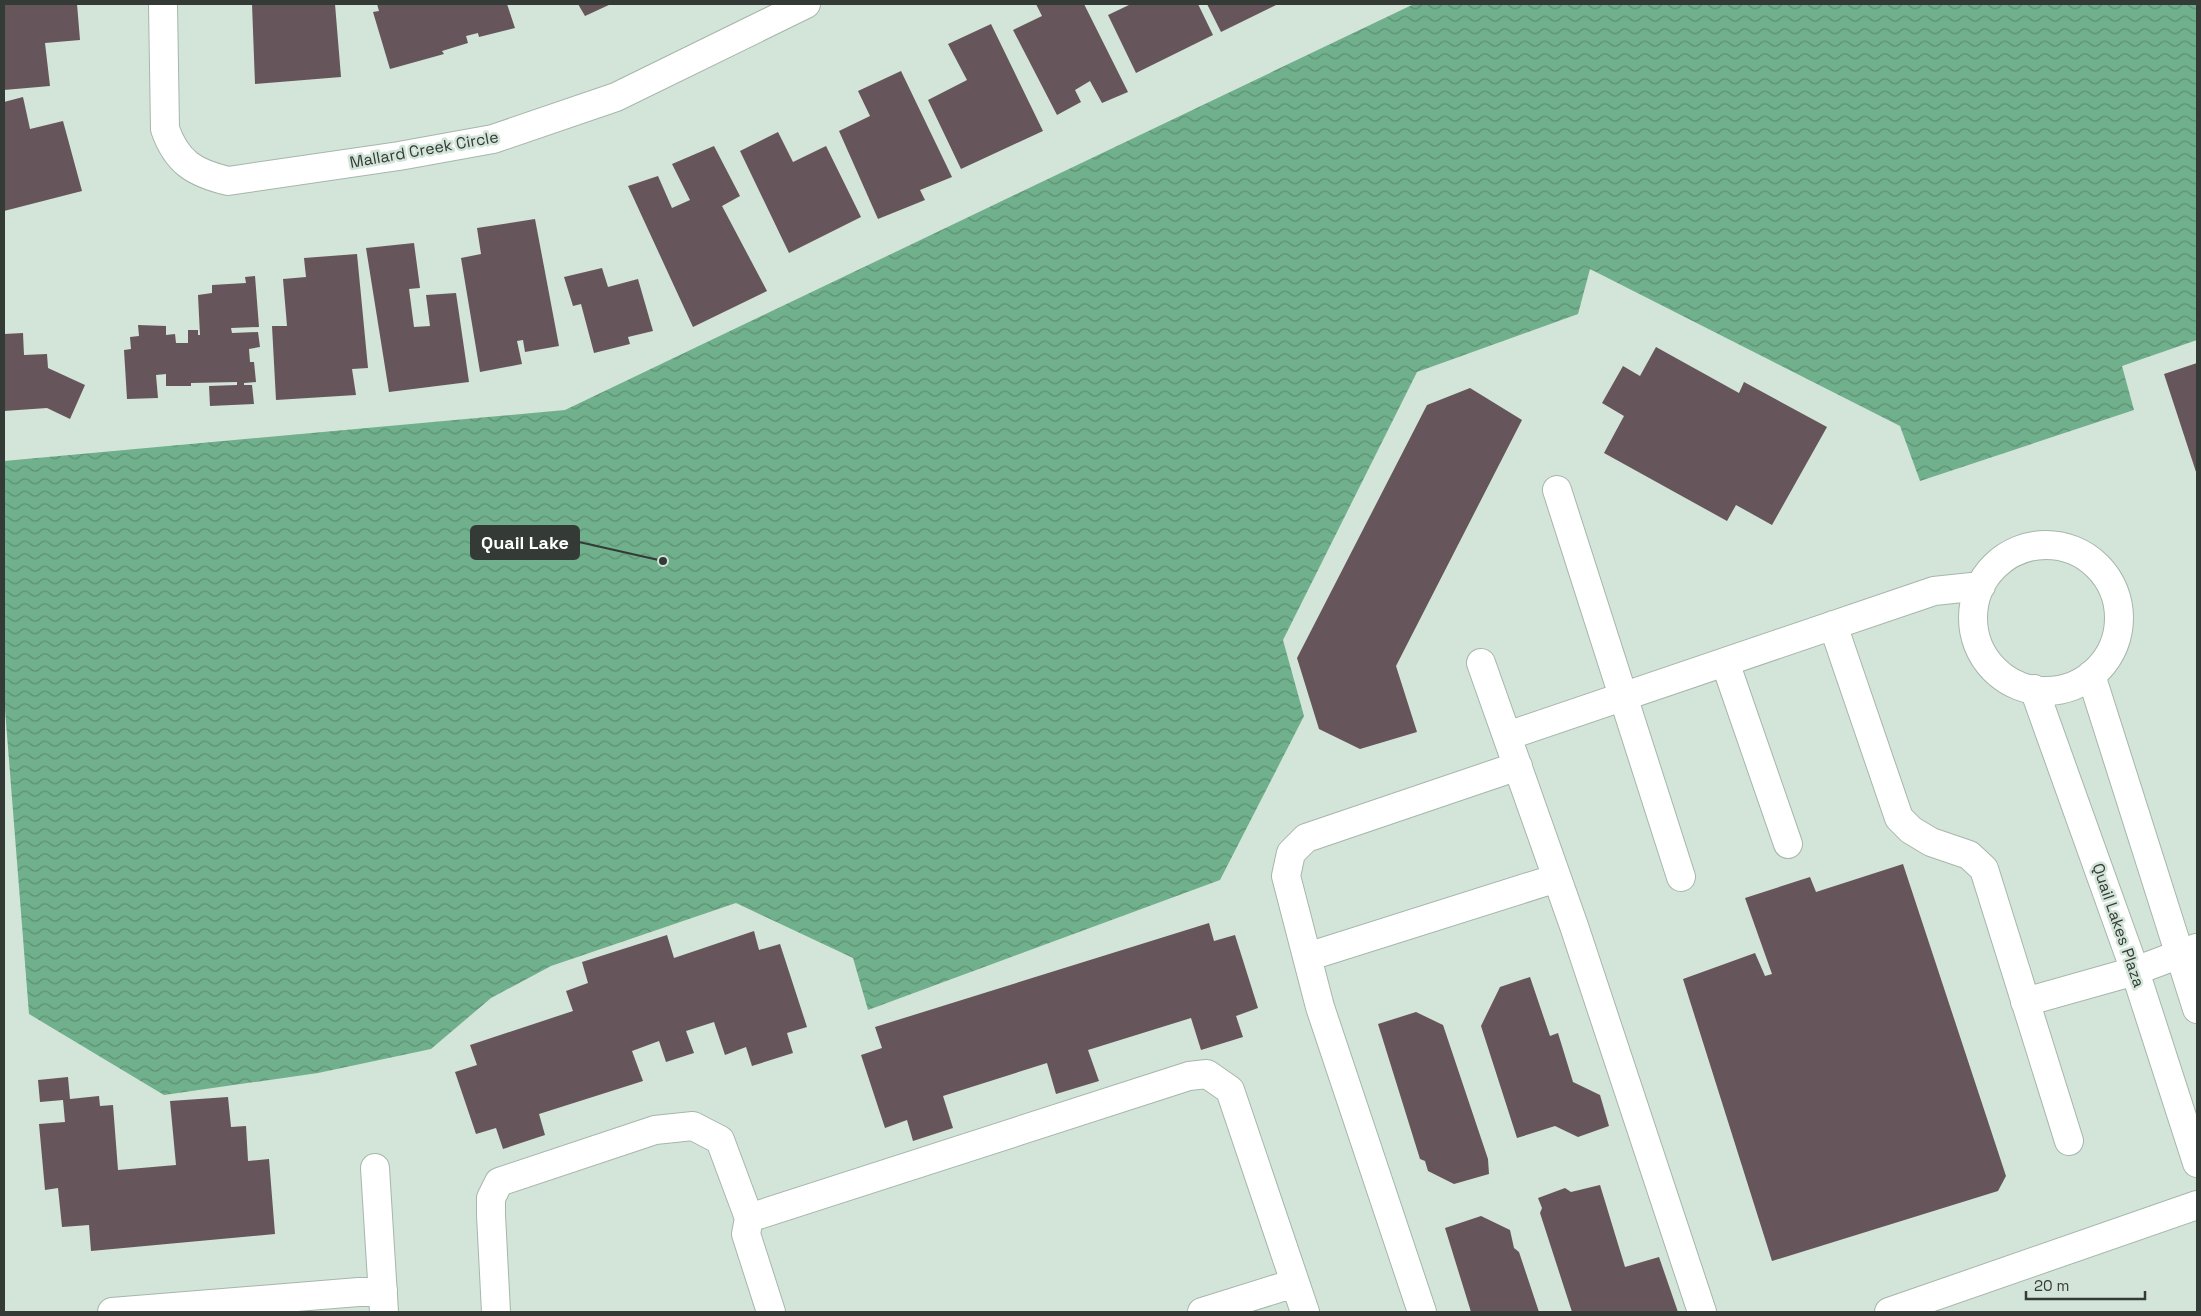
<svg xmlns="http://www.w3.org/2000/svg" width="2201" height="1316" font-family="'Space Grotesk',sans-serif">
  <defs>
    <pattern id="water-waves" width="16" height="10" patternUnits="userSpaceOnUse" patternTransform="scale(1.25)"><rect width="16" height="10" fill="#70b08c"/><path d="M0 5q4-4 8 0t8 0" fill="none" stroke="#5d9073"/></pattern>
  </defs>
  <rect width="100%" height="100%" fill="#d3e4d9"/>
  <!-- water -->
  <path fill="url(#water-waves)" d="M1414 4H2197V340L2122 366 2134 410 1920 481 1900 426 1590 269 1578 314 1417 372 1283 640 1304 716 1220 880 868 1010 853 958 736 903 551 966 491 998 431 1049 318 1073 164 1095 29 1014 4 697V461L565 410Z"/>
  <!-- building -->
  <path fill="#66555a" d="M4 4H77L80 40 45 43 50 86 4 90Z
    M252 4H335L341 77 255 84Z
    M377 4H507L515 28 479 37 478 33 466 36 468 43 442 51 444 54 390 69 373 12 379 11Z
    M578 4H611L585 16Z
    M1036 4H1084L1128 92 1102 103 1090 81 1075 90 1081 102 1057 115 1013 30 1042 16Z
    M1131 4H1198L1213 35 1136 73 1108 15Z
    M1207 4H1278L1221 32Z
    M991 24 1043 131 961 169 928 100 967 80 948 44Z
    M901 71 952 177 920 190 925 200 878 219 839 131 870 116 858 91Z
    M23 97 30 129 63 121 82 191 4 211V102Z
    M778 132 793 162 826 146 861 217 789 253 740 151Z
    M714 146 740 196 722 206 767 291 693 327 628 186 658 176 672 208 690 200 672 164Z
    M535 219 559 346 525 352 523 340 517 341 522 364 480 372 461 258 481 254 477 228Z
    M414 243 420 288 409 289 414 327 430 326 426 295 456 293 469 382 389 392 366 248Z
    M357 254 368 368 352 369 356 395 276 400 272 326H287L283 279 306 277 304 258Z
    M602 268 608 287 638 279 653 331 628 337 630 344 594 353 581 304 573 306 564 277Z
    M255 276 259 327 231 328 232 333 258 332 260 347 249 349 250 362H254L256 382 244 383V385H252L254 404 210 406 209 386 237 385V382L191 383V386H166V374L156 375 158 398 127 399 124 350 131 349 130 337 139 336 138 325 166 326V335L175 334 176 343H188V330H198V335H200L198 295 212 293V285L246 283 245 277Z
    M23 333 24 355 47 354 48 368 85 385 70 419 47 408 4 411V334Z
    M1656 347 1739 393 1744 382 1827 427 1772 525 1736 505 1727 521 1604 453 1624 416 1602 403 1623 366 1640 376Z
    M2197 363V475L2164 374Z
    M1470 388 1522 420 1396 666 1417 732 1360 749 1319 729 1297 658 1427 405Z
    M1903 864 2006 1176 1998 1191 1772 1261 1683 979 1755 953 1765 976 1772 974 1745 898 1810 877 1816 892Z
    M1209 923 1214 941 1235 935 1258 1008 1236 1016 1243 1037 1201 1050 1191 1018 1088 1050 1099 1081 1056 1094 1047 1063 943 1096 953 1128 913 1141 907 1120 885 1128 861 1055 882 1048 875 1027Z
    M754 931 759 950 780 944 807 1027 787 1033 793 1053 752 1066 746 1047 725 1055 714 1022 686 1031 694 1053 666 1062 659 1041 632 1051 643 1081 539 1114 545 1135 503 1149 496 1128 476 1134 455 1072 477 1065 470 1045 573 1011 566 991 588 983 582 962 667 935 674 958Z
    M1530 977 1550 1036 1558 1033 1573 1082 1600 1095 1609 1126 1578 1137 1555 1126 1517 1138 1481 1026 1500 987Z
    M1416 1012 1443 1025 1488 1159 1489 1174 1454 1184 1428 1171 1425 1161 1420 1159 1378 1024Z
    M68 1077 70 1099 99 1096 100 1106 113 1105 118 1170 176 1165 170 1101 228 1097 231 1127 246 1126 248 1161 269 1159 275 1234 91 1251 89 1225 62 1227 58 1188 45 1190 39 1124 65 1122 63 1100 40 1102 38 1080Z
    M1600 1185 1625 1267 1659 1257 1678 1312H1572L1540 1213 1542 1208 1538 1198 1565 1188 1571 1192Z
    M1481 1216 1510 1230 1514 1248 1519 1252 1539 1312H1471L1445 1228Z"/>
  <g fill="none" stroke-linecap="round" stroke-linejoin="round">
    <defs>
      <path id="minor" d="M163 4 165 129C177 163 195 173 228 181L399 156 493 139 616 97 806 4
        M1557 490 1681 877
        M1973 618a73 73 0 1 1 146 0a73 73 0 1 1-146 0Z
        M1833 625 1899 818 1911 830 1931 842 1969 855 1984 869 2069 1141
        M1725 662 1788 844
        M1481 663 1574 926 1702 1312
        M2091 675 2197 1009
        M2034 689 2135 971 2197 1163
        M1507 736 1934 591 1981 586
        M1307 957 1557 878
        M2025 1002 2135 971 2196 948
        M375 1168 384 1312
        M749 1218 746 1234 771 1312
        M112 1312 383 1290
        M496 1312 491 1215V1198L499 1182 655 1130 693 1126 720 1140 749 1218 1189 1076 1207 1074 1230 1090 1305 1312
        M1202 1312 1295 1283
        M1422 1312 1320 1007 1286 876 1291 853 1306 838 1518 766
        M1889 1312 2197 1205"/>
    </defs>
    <!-- minor casing -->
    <use href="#minor" stroke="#a6b6ac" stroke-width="30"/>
    <!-- minor -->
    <use href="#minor" stroke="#fff" stroke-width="28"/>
  </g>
  <g text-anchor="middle" stroke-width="5" stroke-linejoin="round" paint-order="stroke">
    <!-- street labels -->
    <g font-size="16" fill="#343a36" stroke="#d3e4d9">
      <text transform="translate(424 149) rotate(-10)" y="6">Mallard Creek Circle</text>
      <text transform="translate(2119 925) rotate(71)" y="6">Quail Lakes Plaza</text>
    </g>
  </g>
  <!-- callouts -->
  <path fill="none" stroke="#343a36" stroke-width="2" d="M663 561L579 542"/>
  <circle fill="#343a36" stroke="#d3e4d9" stroke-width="2" cx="663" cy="561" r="5"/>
  <rect fill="#343a36" stroke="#343a36" stroke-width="2" x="471" y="526" width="108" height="33" rx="5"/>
  <g font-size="18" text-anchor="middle" font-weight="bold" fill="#fff">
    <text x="525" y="549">Quail Lake</text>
  </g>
  <!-- border -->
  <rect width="2201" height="1316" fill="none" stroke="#343a36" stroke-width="10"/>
  <!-- scale -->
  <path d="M2026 1291v8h119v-8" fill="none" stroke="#343a36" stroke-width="2.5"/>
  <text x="2034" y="1291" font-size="15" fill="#343a36" stroke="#d3e4d9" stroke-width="4" paint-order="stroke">20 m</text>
</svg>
